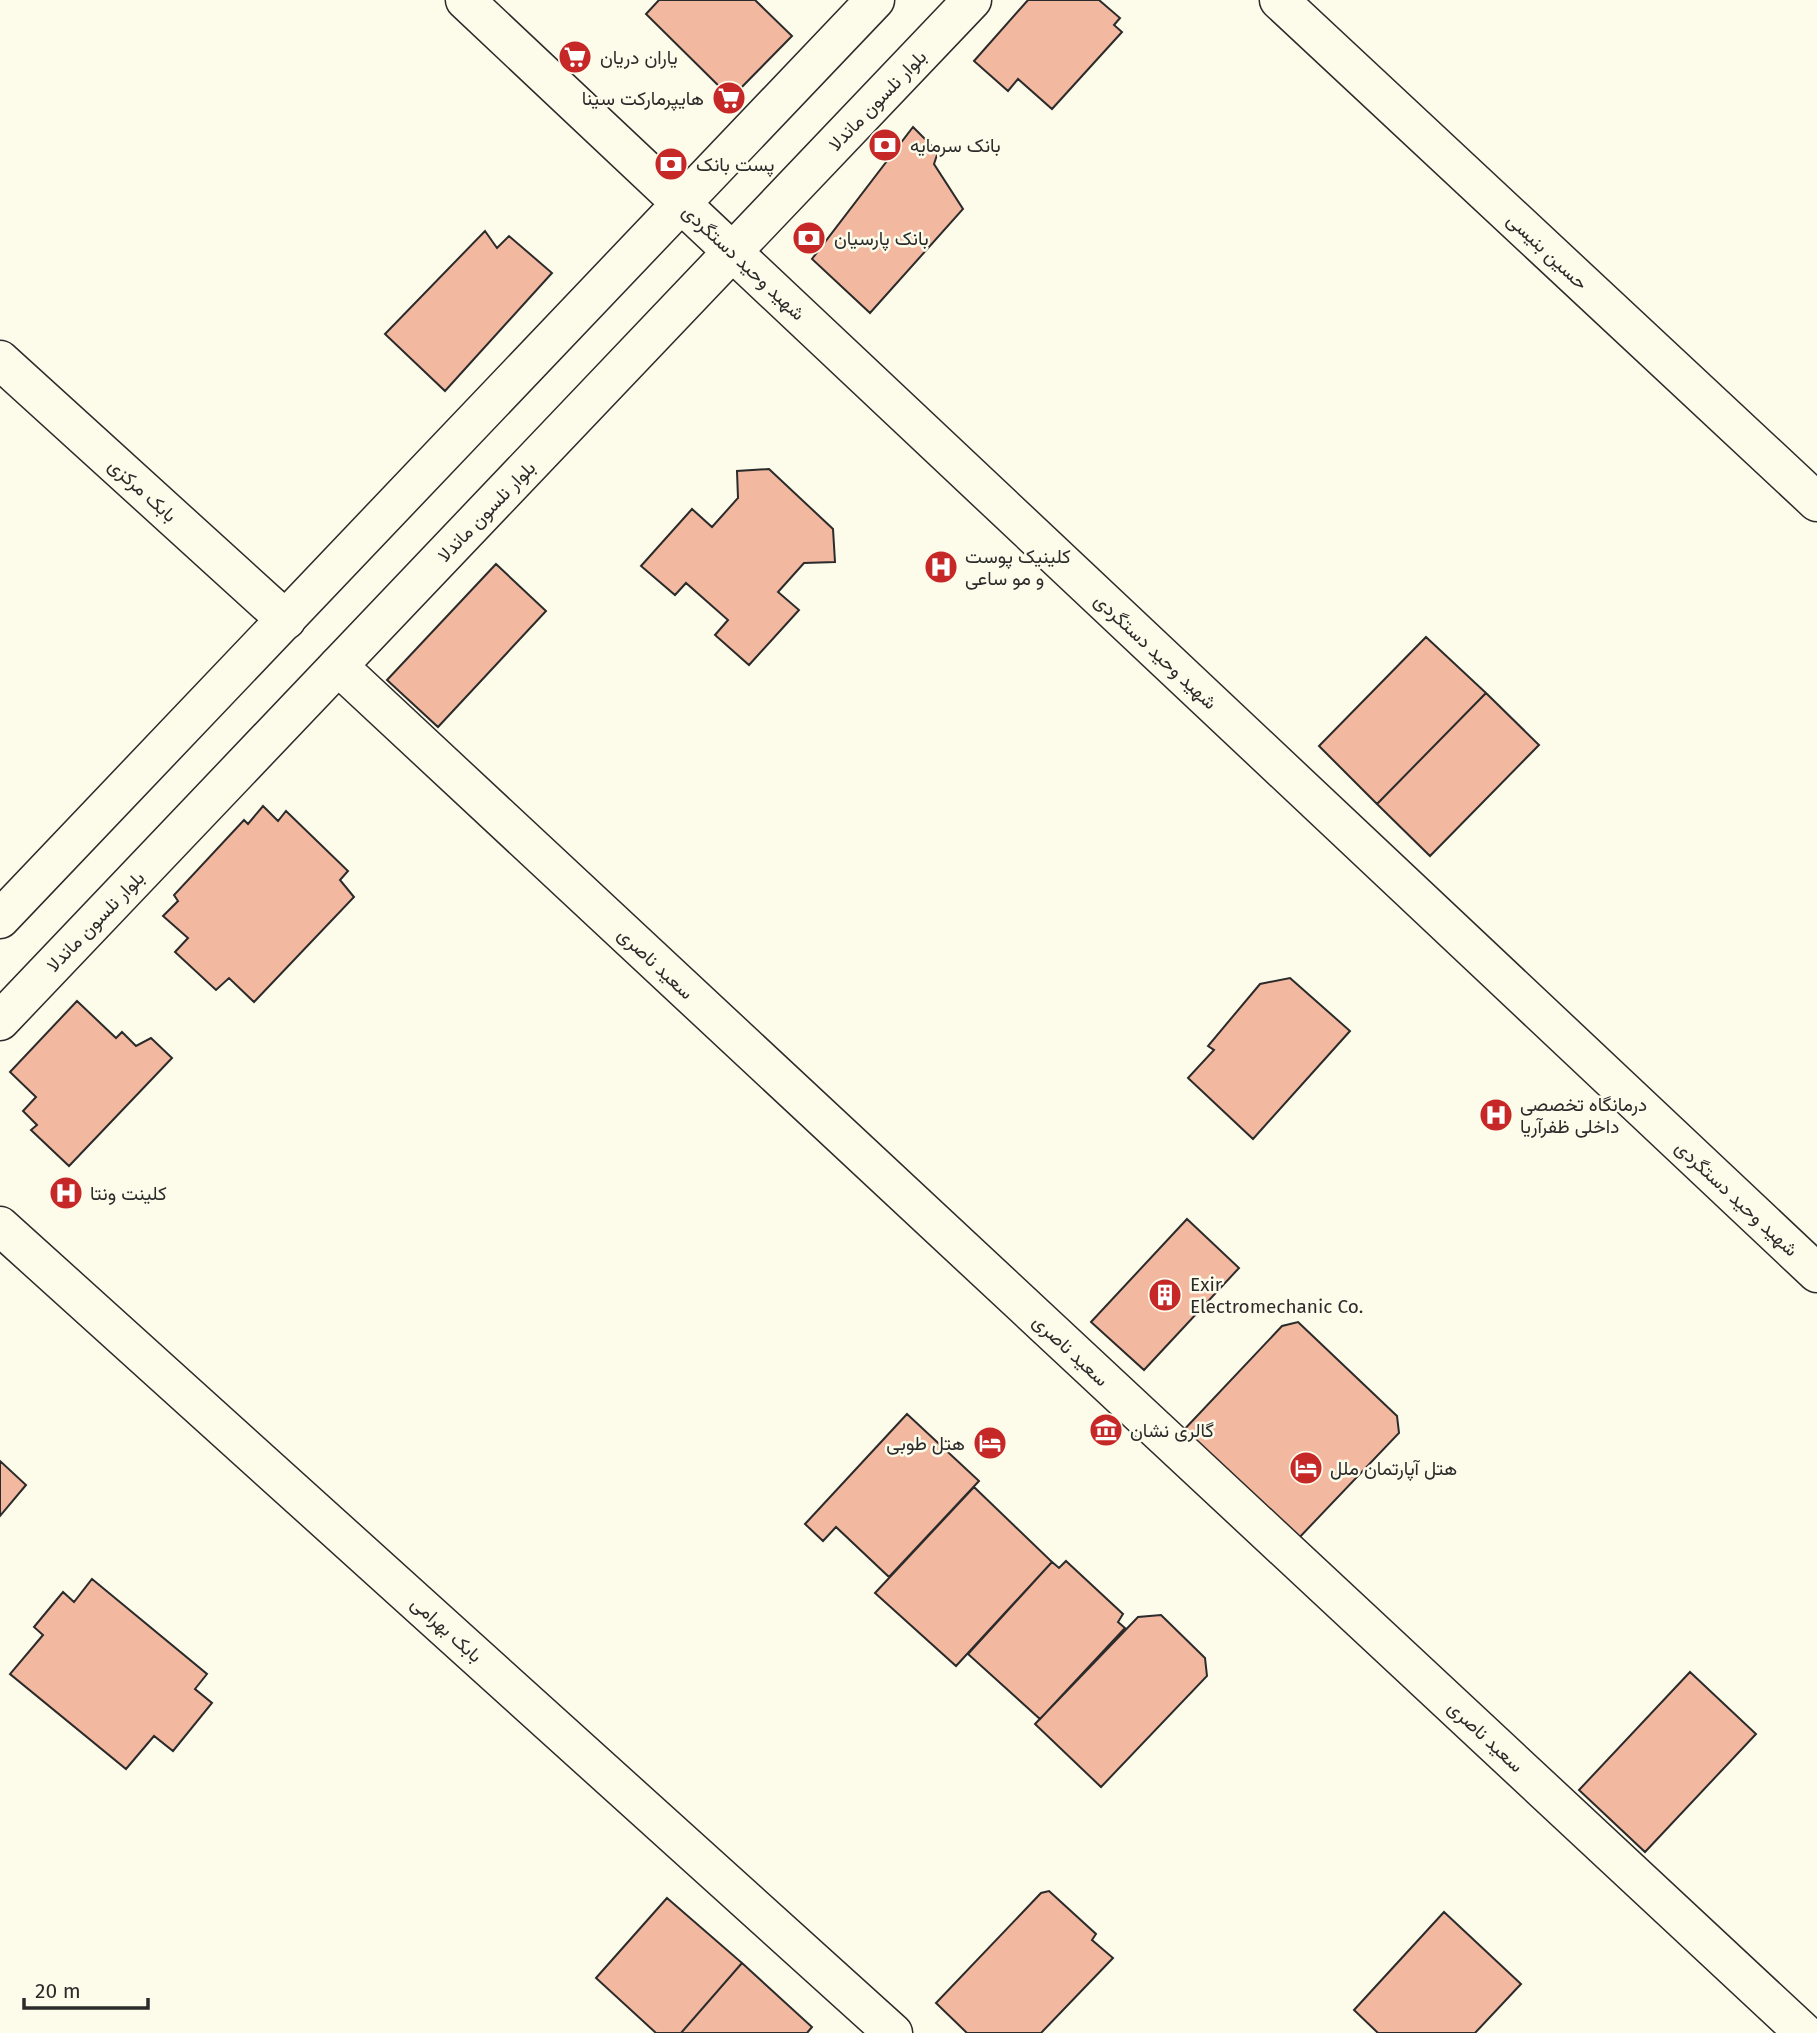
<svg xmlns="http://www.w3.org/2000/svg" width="1817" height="2033" font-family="'Fira Sans',Vazirmatn,sans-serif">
  <rect width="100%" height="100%" fill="#fdfbea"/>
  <!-- building -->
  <path fill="#f2b8a0" stroke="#2b2b2b" stroke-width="2" d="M659 0H755L792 36 731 98 646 14Z
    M1028 0H1099L1120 18 1114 25 1122 32 1052 109 1018 79 1008 91 974 61Z
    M913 127 938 152 934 164 963 209 870 313 812 259Z
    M485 231 497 248 509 236 552 273 445 391 385 334Z
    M769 469 833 529 835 562 804 563 778 592 799 610 749 665 715 635 728 620 686 583 675 595 641 566 692 509 712 527 738 498 737 471Z
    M496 564 546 611 438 727 387 680Z
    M1426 637 1486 693 1377 804 1319 746Z
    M1486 693 1539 745 1430 856 1377 804Z
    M263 806 278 821 286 811 348 871 340 880 354 897 254 1002 229 978 216 990 175 952 188 938 163 916 178 901 174 895 244 820 248 824Z
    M1290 978 1350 1031 1253 1139 1188 1078 1214 1050 1208 1046 1260 984Z
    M77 1001 116 1038 122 1032 136 1046 151 1038 172 1058 69 1166 31 1130 37 1125 23 1111 36 1097 10 1072Z
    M1187 1219 1239 1268 1144 1370 1091 1322Z
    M1298 1322 1397 1416 1399 1433 1296 1541 1180 1434 1282 1326Z
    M907 1414 979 1481 889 1577 836 1527 823 1541 805 1524Z
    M0 1461 26 1485 0 1516Z
    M974 1487 1052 1562 956 1666 875 1593Z
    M1066 1561 1123 1614 1118 1622 1125 1628 1040 1719 968 1654 1052 1562 1059 1568Z
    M92 1579 207 1674 195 1689 212 1703 173 1751 154 1736 126 1769 10 1674 43 1635 34 1627 63 1592 74 1602Z
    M1161 1615 1205 1658 1207 1676 1101 1787 1035 1724 1138 1617Z
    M1690 1672 1756 1734 1645 1852 1579 1790Z
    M1049 1891 1096 1934 1092 1940 1113 1958 1041 2033H967L936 2003 1041 1893Z
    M667 1898 742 1963 681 2033H656L596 1978Z
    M1444 1912 1521 1984 1475 2033H1378L1354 2010Z
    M742 1963 812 2027 807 2033H681Z"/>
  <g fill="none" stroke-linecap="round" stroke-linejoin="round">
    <defs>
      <path id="minor" d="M1279 0 1817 502
        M0 360 286 620
        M338 666 1804 2033
        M0 1226 893 2033"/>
      <path id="major" d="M465 0 1817 1273
        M0 919 875 0
        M0 1021 972 0"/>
    </defs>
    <!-- minor casing -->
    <use href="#minor" stroke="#2b2b2b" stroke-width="41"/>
    <!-- major casing -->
    <use href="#major" stroke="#2b2b2b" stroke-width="41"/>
    <!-- minor -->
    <use href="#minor" stroke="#fdfbea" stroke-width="38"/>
    <!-- major -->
    <use href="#major" stroke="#fdfbea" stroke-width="38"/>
  </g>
  <!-- icons -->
  <defs>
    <symbol id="supermarket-disc" viewBox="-11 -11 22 22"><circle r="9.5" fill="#c62828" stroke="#fdfbea"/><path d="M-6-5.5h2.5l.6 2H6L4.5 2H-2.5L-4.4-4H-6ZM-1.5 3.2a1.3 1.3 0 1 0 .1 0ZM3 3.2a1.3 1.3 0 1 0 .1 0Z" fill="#fff"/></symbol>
    <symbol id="bank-disc" viewBox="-11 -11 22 22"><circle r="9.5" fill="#c62828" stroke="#fdfbea"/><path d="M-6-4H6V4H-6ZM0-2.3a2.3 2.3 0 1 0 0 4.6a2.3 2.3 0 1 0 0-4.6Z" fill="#fff"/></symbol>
    <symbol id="hospital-disc" viewBox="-11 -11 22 22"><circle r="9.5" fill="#c62828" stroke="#fdfbea"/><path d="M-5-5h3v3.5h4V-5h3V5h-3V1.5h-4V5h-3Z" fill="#fff"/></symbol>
    <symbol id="building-disc" viewBox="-11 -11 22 22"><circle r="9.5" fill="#c62828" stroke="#fdfbea"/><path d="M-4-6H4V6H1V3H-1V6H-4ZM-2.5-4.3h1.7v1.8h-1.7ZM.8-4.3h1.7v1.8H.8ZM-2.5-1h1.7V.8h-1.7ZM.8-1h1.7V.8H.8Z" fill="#fff"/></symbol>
    <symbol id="museum-disc" viewBox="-11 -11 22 22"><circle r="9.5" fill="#c62828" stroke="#fdfbea"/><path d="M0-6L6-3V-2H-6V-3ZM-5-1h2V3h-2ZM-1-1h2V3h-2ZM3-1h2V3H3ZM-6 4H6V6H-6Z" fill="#fff"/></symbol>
    <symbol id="hotel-disc" viewBox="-11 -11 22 22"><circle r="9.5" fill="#c62828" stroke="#fdfbea"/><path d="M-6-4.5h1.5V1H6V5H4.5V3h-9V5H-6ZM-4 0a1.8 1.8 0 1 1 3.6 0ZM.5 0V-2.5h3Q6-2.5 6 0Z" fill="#fff"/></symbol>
  </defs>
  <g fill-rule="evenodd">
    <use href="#supermarket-disc" x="556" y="38" width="38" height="38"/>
    <use href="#supermarket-disc" x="710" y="79" width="38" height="38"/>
    <use href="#bank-disc" x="866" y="126" width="38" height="38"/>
    <use href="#bank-disc" x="652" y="145" width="38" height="38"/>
    <use href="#bank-disc" x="790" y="219" width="38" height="38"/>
    <use href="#hospital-disc" x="922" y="548" width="38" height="38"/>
    <use href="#hospital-disc" x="1477" y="1096" width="38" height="38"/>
    <use href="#hospital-disc" x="47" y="1174" width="38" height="38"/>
    <use href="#building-disc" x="1146" y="1276" width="38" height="38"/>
    <use href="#museum-disc" x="1087" y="1411" width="38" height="38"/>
    <use href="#hotel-disc" x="971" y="1424" width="38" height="38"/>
    <use href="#hotel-disc" x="1287" y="1449" width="38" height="38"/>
  </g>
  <g text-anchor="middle" stroke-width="5" stroke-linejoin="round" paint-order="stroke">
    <!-- poi labels -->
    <g font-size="19" fill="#2b2b2b" stroke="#fdfbea" text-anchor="start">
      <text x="600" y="64">یاران دریان</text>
      <text x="704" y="105" text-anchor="end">هایپرمارکت سینا</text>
      <text x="910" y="152">بانک سرمایه</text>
      <text x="696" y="171">پست بانک</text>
      <text x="834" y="245">بانک پارسیان</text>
      <text x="965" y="563">کلینیک پوست<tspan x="965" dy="22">و مو ساعی</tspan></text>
      <text x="1520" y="1111">درمانگاه تخصصی<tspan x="1520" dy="22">داخلی ظفرآریا</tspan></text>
      <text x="90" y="1200">کلینت ونتا</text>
      <text x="1190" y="1291">Exir<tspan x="1190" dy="22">Electromechanic Co.</tspan></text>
      <text x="1130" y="1437">گالری نشان</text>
      <text x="965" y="1450" text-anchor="end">هتل طوبی</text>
      <text x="1330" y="1475">هتل آپارتمان ملل</text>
    </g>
    <!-- street labels -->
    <g font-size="19" fill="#2b2b2b" stroke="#fdfbea">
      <text transform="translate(877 100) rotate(-46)" y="7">بلوار نلسون ماندلا</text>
      <text transform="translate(1548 251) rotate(43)" y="7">حسین بنیسی</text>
      <text transform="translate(744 262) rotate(43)" y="7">شهید وحید دستگردی</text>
      <text transform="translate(143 490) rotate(42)" y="7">بابک مرکزی</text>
      <text transform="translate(486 511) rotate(-46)" y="7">بلوار نلسون ماندلا</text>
      <text transform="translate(1156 651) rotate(43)" y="7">شهید وحید دستگردی</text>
      <text transform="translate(95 921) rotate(-46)" y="7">بلوار نلسون ماندلا</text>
      <text transform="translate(656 963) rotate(43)" y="7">سعید ناصری</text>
      <text transform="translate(1737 1198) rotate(43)" y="7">شهید وحید دستگردی</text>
      <text transform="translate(1071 1350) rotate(43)" y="7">سعید ناصری</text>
      <text transform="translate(447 1629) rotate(42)" y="7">بابک بهرامی</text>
      <text transform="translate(1486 1736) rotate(43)" y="7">سعید ناصری</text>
    </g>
  </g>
  <!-- scale -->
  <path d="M24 1998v10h124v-10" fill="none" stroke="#2b2b2b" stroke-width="3.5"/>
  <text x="35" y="1998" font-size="21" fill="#2b2b2b" stroke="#fdfbea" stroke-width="5" paint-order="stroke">20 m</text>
</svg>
